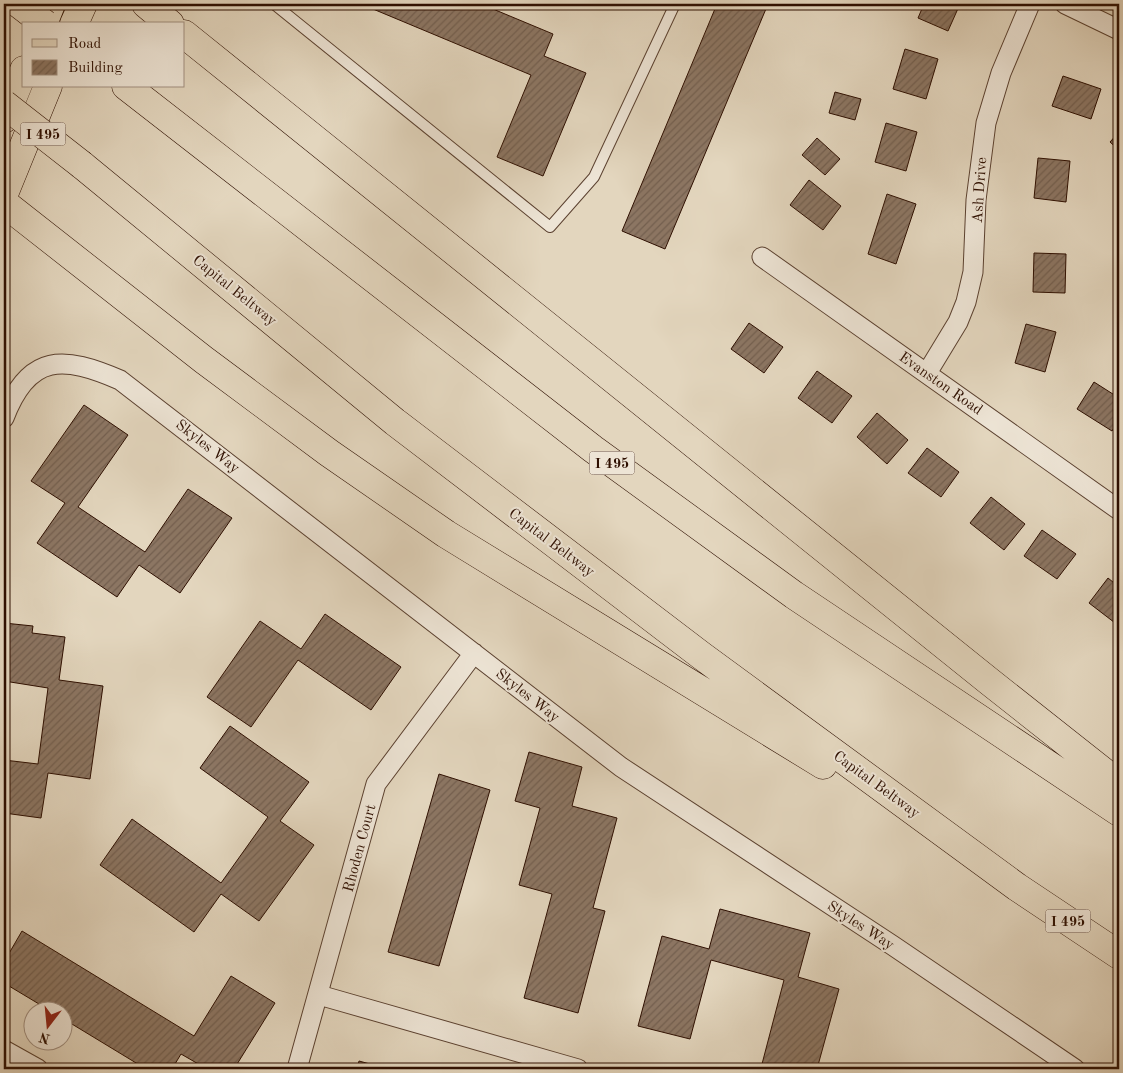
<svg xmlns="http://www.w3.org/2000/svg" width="1123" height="1073" font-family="'Old Standard TT',serif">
  <defs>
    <pattern id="building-hatch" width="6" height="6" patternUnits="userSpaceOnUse" patternTransform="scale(1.25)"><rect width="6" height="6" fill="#8c7663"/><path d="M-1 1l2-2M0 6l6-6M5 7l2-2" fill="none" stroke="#735f4f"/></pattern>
  </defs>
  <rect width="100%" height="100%" fill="#e3d6be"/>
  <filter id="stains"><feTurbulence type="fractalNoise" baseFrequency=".004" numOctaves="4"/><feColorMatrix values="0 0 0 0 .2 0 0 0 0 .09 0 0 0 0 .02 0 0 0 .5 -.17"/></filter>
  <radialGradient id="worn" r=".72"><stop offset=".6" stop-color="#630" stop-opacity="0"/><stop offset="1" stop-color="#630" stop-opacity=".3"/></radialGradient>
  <!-- building -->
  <path fill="url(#building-hatch)" stroke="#2e0f01" d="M361 4H481L553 34 544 56 586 73 543 176 497 157 531 75Z
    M717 4H768L665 249 622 231Z
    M924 4H960L948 31 918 18Z
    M905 49 938 59 926 99 893 89Z
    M1063 76 1101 89 1091 119 1052 106Z
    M835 92 861 99 855 120 829 113Z
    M886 123 917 132 906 171 875 162Z
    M1119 132V150L1110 142Z
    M817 138 840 159 825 175 802 155Z
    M1038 158 1070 161 1066 202 1034 198Z
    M809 180 841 206 823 230 790 205Z
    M887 194 916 204 896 264 868 254Z
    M1034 253 1066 254 1065 293 1033 292Z
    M749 323 783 347 764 373 731 349Z
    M1026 324 1056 332 1045 372 1015 363Z
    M817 371 852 396 832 423 798 398Z
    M1094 382 1116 396 1119 391V420L1112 431 1077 409Z
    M84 405 128 435 78 507 145 552 188 489 232 518 180 593 139 565 117 597 37 543 65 503 31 481Z
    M877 413 908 440 887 464 857 437Z
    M927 448 959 472 941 497 908 473Z
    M991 497 1025 524 1004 550 970 523Z
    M1042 530 1076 554 1057 579 1024 556Z
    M1108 578 1119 587V626L1089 603Z
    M325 614 401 667 371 710 298 660 251 727 207 697 260 621 301 649Z
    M4 623 33 626 32 633 65 637 59 680 103 686 90 779 48 773 41 818 4 813V760L38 764 48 688 4 681Z
    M230 726 309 782 280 821 314 845 259 921 221 894 194 932 100 865 132 819 221 883 268 817 200 768Z
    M529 752 582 767 572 806 617 818 593 908 605 911 578 1013 524 998 552 894 519 885 540 808 515 801Z
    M439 774 490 790 439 966 388 952Z
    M720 909 810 933 798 977 839 989 817 1069H782L762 1064 784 980 711 960 690 1039 638 1026 662 936 709 949Z
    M22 931 194 1036 231 976 275 1003 234 1069H207L181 1054 172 1069H146L62 1018V1010H49L4 983V962Z
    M359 1061 388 1069H357Z"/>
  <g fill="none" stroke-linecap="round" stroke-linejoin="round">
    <defs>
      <path id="lane" d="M274 4 550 227 594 177 675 4"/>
      <path id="street" d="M1065 4 1119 30
        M762 257 1119 510
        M927 373 958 322 966 302 973 272 976 200 986 123 1001 73 1030 4
        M4 418C29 352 64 356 120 380L621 767 892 945 1075 1069
        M319 995 578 1069
        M4 1050 38 1069
        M297 1069 376 784 474 653"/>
      <path id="primary" d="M43 24 51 4
        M74 24 83 4
        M4 119 24 70
        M4 194 48 86"/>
      <path id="highway" d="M146 4 170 24
        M184 34 990 682 1119 784
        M126 86 593 449 794 595 1119 812
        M82 165 395 422 702 656 1017 887 1119 955
        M4 203 204 360 329 453 446 534 823 765"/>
    </defs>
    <!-- lane casing -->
    <use href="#lane" stroke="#5b4130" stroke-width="12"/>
    <!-- street casing -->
    <use href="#street" stroke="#5b4130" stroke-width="21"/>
    <!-- primary casing -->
    <use href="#primary" stroke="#2e0f01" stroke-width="29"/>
    <!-- highway casing -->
    <use href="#highway" stroke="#2e0f01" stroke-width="29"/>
    <!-- lane -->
    <use href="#lane" stroke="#ede4d5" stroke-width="10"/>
    <!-- street -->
    <use href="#street" stroke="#ede4d5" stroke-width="19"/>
    <!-- primary -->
    <use href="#primary" stroke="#e3d6be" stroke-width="28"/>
    <!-- highway -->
    <use href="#highway" stroke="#e3d6be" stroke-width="28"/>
    <defs>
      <path id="highway-bridge" d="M19 4 45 24
        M4 104 82 165"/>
    </defs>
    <!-- highway-bridge casing -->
    <use href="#highway-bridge" stroke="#2e0f01" stroke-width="29" stroke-linecap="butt"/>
    <!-- highway-bridge -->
    <use href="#highway-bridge" stroke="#e3d6be" stroke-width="28"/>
  </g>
  <g text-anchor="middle" stroke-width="4" stroke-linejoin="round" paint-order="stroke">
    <!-- shield labels -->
    <g fill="#ede4d5" stroke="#674f41" stroke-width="1">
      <rect x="20.5" y="122.5" width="45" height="23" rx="4"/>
      <rect x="589.5" y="451.5" width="45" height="23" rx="4"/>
      <rect x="1045.5" y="909.5" width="45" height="23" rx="4"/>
    </g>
    <g font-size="14" font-weight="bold" fill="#2e0f01">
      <text x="43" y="139">I 495</text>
      <text x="612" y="468">I 495</text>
      <text x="1068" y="926">I 495</text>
    </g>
    <!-- street labels -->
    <g font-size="15" fill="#2e0f01" stroke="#ede4d5">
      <text transform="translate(979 190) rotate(-86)" y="5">Ash Drive</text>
      <text transform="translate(235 290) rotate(39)" y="5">Capital Beltway</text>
      <text transform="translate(941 383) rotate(35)" y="5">Evanston Road</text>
      <text transform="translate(208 446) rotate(38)" y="5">Skyles Way</text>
      <text transform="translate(552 542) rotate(37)" y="5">Capital Beltway</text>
      <text transform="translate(528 695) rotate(38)" y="5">Skyles Way</text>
      <text transform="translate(877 784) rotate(36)" y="5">Capital Beltway</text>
      <text transform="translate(359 848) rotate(-75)" y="5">Rhoden Court</text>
      <text transform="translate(861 925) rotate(33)" y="5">Skyles Way</text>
    </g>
  </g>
  <!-- margin -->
  <rect width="1123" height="1073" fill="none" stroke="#e3d6be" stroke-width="20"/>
  <rect x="5" y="5" width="1113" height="1063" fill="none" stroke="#2e0f01" stroke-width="2.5"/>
  <rect x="10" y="10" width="1103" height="1053" fill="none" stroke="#2e0f01"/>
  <!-- legend -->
  <rect x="22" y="22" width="162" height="65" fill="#ede4d5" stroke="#a18f80"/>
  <rect x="32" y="39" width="25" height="8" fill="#e3d6be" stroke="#a18f80"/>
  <text x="68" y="48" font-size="15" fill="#2e0f01">Road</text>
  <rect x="32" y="60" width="25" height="15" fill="url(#building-hatch)" stroke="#a18f80"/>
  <text x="68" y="72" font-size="15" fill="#2e0f01">Building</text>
  <!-- north arrow -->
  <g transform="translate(48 1026) rotate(196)"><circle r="24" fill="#ede4d5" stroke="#a18f80"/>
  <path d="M0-4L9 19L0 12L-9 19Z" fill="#8f2418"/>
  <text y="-8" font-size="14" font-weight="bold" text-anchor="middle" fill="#2e0f01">N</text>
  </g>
  <rect width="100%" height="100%" filter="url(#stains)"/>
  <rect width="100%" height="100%" fill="url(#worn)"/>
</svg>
